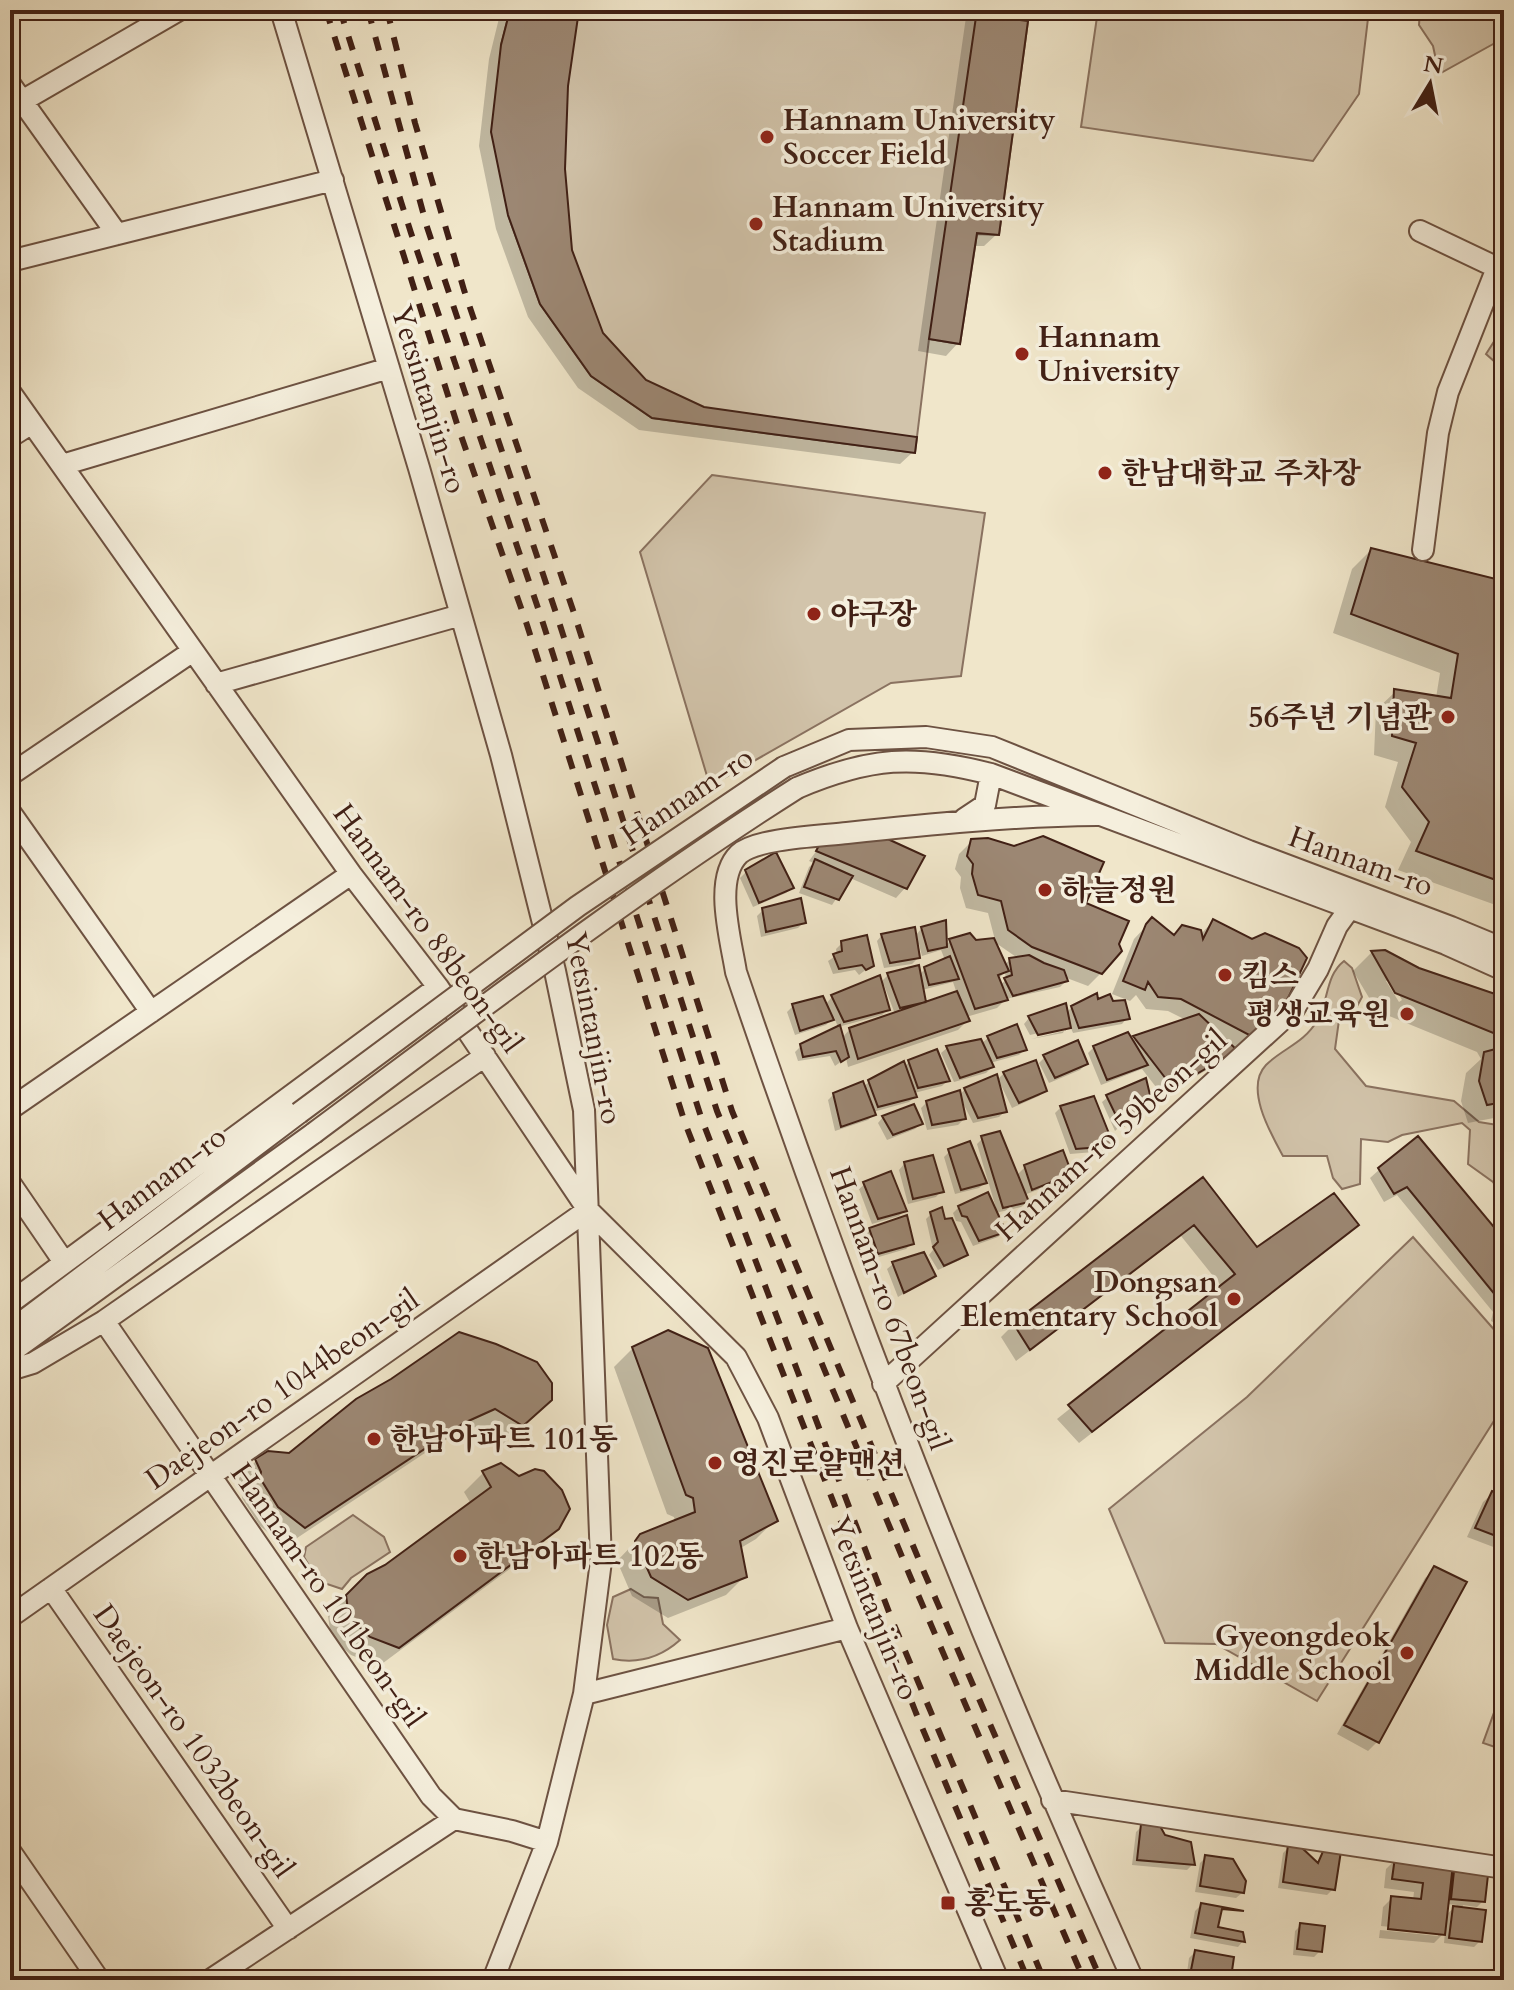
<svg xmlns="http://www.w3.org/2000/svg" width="1514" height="1990" font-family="Cardo,'Noto Serif KR',serif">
  <rect width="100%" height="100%" fill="#f0e6ca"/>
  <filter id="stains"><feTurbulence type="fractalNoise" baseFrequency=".0025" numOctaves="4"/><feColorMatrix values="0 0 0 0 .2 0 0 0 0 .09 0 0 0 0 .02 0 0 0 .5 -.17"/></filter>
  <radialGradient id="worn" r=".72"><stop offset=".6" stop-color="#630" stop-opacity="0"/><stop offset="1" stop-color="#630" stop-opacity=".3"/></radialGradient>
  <!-- green -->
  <path fill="#d2c4ab" stroke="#8a7260" stroke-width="2" d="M510 10H1006V18L1028 21 999 235 977 234 960 344 929 339 915 453 652 418 591 376 540 304 508 215 501 45Z
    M1098 10H1369L1359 94 1313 161 1081 127Z
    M1420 10H1504V38L1439 74 1433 46 1419 25Z
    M1504 326V370L1486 354Z
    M712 475 985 513 961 676 891 683 710 786 640 552Z
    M1344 961 1352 968 1362 997 1355 1010 1340 1013 1335 1049 1366 1086 1454 1101 1479 1122 1504 1126V1199L1493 1182 1468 1164 1470 1130 1462 1123 1402 1135 1388 1142 1361 1139 1360 1184 1342 1189 1333 1178 1327 1156H1283C1271 1134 1244 1088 1266 1065 1283 1048 1303 1044 1317 1021 1329 1001 1325 976 1344 961Z
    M1413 1237 1504 1341V1405L1317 1701 1216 1644 1165 1643 1109 1509 1247 1397Z
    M353 1515 384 1537 390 1552 351 1578 342 1589 318 1581 304 1557 306 1547Z
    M631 1589 644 1597 658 1598 663 1624 680 1640C661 1657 638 1664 613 1659L607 1625 613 1597Z
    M1504 1685V1750L1483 1743Z"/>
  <!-- shadow -->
  <path fill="#0003" fill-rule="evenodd" d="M501 10H577L566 86 563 169 570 251 601 334 644 382 703 409 913 452 900 464 639 430 578 388 528 317 496 229 479 146 489 59Z
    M967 10H1004L997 234 984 246H973L958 343 946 356 918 351Z
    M1371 550 1504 583V908L1398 870 1411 842 1385 807 1398 762 1374 755 1376 710 1395 692 1436 698 1440 673 1333 633 1352 569Z
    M972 841 1084 904 1101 973 1088 986 1064 977 1066 981 1060 987 1006 999 997 1008 966 1017 967 1021 958 1030 848 1067 846 1058 835 1066 830 1056 798 1061 795 1052 801 1046 842 1038 850 1029 895 1014 884 985 881 986 888 1009 882 1015 838 1027 834 1017 826 1025 795 1035 787 1012 793 1006 825 1005 832 997 880 983 888 975 917 967 919 975 925 969 945 960 941 950 922 956 919 944 916 945 918 958 912 964 884 968 877 941 882 935 915 936 922 928 945 946 950 941 975 943 995 940 988 913 966 908 960 888 961 877 955 869 959 854ZM993 941 1019 959 1010 960 1004 965ZM1005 972 1006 980 1000 985 998 979ZM953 982 957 994 918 1007 924 1001 922 990Z
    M823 842 922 857 905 888 896 898 850 878 832 905 799 893 809 867 814 863 809 861Z
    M746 872 792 888 786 893 753 907 740 878Z
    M763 910 804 922 798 928 761 937 757 916Z
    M1152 920 1173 937 1182 928 1202 933 1213 921 1283 1006 1239 1049 1228 1043 1234 1050 1225 1059 1163 1096 1142 1069 1101 1085 1088 1053 1094 1047 1131 1041 1186 1020 1168 1011 1146 1009 1136 995 1130 1001 1112 994 1134 939Z
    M842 943 872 965 859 975 855 970 833 974 828 961 837 955 836 949Z
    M1384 952 1419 970 1504 999V1112L1499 1117 1468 1123 1461 1101 1466 1073 1481 1059 1477 1052 1377 1011 1353 971 1371 953ZM1386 981H1391L1402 1000 1399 1002Z
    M1097 1002 1127 1018 1122 1024 1073 1033 1070 1026 1065 1031V1027L1030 1035 1024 1024 1029 1018 1066 1013 1072 1007Z
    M1064 1031 1063 1033 1031 1039Z
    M988 1038 1025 1049 1019 1055 990 1063 992 1067 986 1073 954 1082 941 1053 947 1048 981 1044Z
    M1045 1057 1086 1064 1080 1070 1049 1083 1039 1063Z
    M909 1062 948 1080 942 1086 914 1093 915 1097 909 1102 873 1112 874 1114 868 1120 835 1131 828 1100 834 1094 863 1087 869 1082 904 1067Z
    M1004 1073 1045 1090 1039 1096 1012 1108 998 1079Z
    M965 1089 1004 1112 999 1117 973 1123 961 1099 964 1119 958 1125 927 1130 921 1108 927 1102 959 1096Z
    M1148 1094 1120 1126 1115 1131 1102 1102 1108 1097Z
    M1061 1107 1112 1146 1106 1151 1070 1154 1055 1113Z
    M883 1117 921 1123 915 1129 887 1140 878 1123Z
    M983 1138 1016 1176 1025 1167 1070 1174 1064 1180 1024 1195 1027 1202 1021 1207 995 1213 1003 1232 998 1237 973 1246 961 1222 956 1221 953 1213 959 1207 996 1208 977 1144Z
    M950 1151 985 1183 979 1188 955 1194 944 1157Z
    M904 1164 941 1191 936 1197 908 1204 899 1170Z
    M1380 1169 1504 1242V1328L1491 1321 1493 1312 1397 1195 1384 1202 1370 1178Z
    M1203 1180 1257 1249 1343 1237 1079 1443 1057 1419 1222 1287 1181 1236 1016 1361 1001 1337 1014 1324Z
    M865 1184 905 1210 899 1216 872 1224 859 1189Z
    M932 1213 944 1221 966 1255 960 1260 938 1270 929 1255 933 1250 926 1219Z
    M870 1230 912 1243 906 1249 872 1259 864 1236Z
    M893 1264 933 1276 898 1297 887 1269Z
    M633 1348 775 1520 756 1539 739 1549 745 1576 726 1595 668 1618 632 1596 617 1561 641 1536 675 1522 674 1517 667 1514 614 1367Z
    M536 1364 531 1418 503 1444 475 1427 443 1441 285 1546 260 1526 242 1498 243 1492 237 1480 256 1461 290 1455Z
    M483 1473 558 1528 538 1548 379 1666 351 1655 331 1637 328 1616 368 1576 386 1566 471 1504 464 1492Z
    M1493 1493 1504 1497V1551L1467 1537 1483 1502Z
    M1435 1569 1378 1741 1368 1751 1337 1734 1425 1578Z
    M1142 1826 1192 1865 1187 1870 1132 1865 1136 1832Z
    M1289 1847 1316 1864 1325 1851 1333 1889 1327 1895 1278 1888 1283 1853Z
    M1206 1857 1242 1893 1236 1898 1195 1892 1200 1863Z
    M1395 1860 1449 1879 1454 1873 1483 1901 1477 1907 1463 1905 1462 1909 1480 1941 1474 1947 1444 1943 1445 1932 1434 1943 1379 1938 1380 1930 1438 1936V1932L1381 1926 1383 1907 1392 1898 1413 1900 1414 1892 1384 1888 1386 1869ZM1446 1904 1457 1905 1445 1916Z
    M1201 1905 1216 1929 1243 1941 1238 1947 1190 1938 1195 1911Z
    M1301 1925 1320 1951 1314 1957 1293 1955 1295 1931Z
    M1195 1952 1230 1970 1217 1980H1186L1189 1958Z"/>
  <!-- building -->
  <path fill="#9c8773" stroke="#412015" stroke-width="2" d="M510 10H579L568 86 565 169 572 250 603 333 646 380 704 407 917 437 915 453 652 418 591 376 540 304 508 215 491 132 501 45Z
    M977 10H1006L1005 18 1028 21 999 235 977 233 960 344 929 339Z
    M1371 548 1504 581V883L1416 851 1429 822 1402 787 1416 743 1392 736 1394 689 1451 698 1458 654 1351 614Z
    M879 835 925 856 907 889 816 851 822 840Z
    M1043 836 1104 862 1086 903 1129 921 1119 944 1122 951 1102 974 1032 947 1008 930 1001 901 978 895 972 874 973 864 967 856 971 839 988 838 1014 846Z
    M776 852 794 888 759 903 745 870Z
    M815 859 853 876 839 900 804 887Z
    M801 898 806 923 766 932 762 908Z
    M1152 917 1174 935 1182 925 1201 930 1203 939 1213 919 1252 939 1265 933 1299 948 1307 958 1284 1007 1253 1037 1181 999 1158 997 1148 982 1145 990 1123 981 1146 924Z
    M946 920 947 947 928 951 921 927Z
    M915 927 920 958 890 963 881 934Z
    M970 933 976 940 994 938 1009 971 998 975 1008 1000 975 1009 949 939Z
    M867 935 874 966 866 970 862 965 839 969 833 954 842 951 841 941Z
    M1385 950 1419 968 1504 997V1102L1487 1105 1479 1081 1484 1052 1503 1047 1496 1034 1395 993 1371 951Z
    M1029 955 1044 963 1064 970 1068 981 1013 996 1004 978 1012 975 1009 958Z
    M950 956 959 979 929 985 924 967Z
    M919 965 926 1002 900 1008 887 973Z
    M880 975 890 1010 844 1022 831 995Z
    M957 991 970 1021 858 1059 849 1028Z
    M1097 993 1098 999 1110 994 1113 1001 1125 1000 1130 1019 1079 1028 1071 1006Z
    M823 996 834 1020 800 1031 792 1004Z
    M1066 1003 1071 1028 1038 1035 1028 1016Z
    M1199 1014 1237 1050 1173 1088 1133 1036Z
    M1017 1024 1027 1050 997 1058 987 1036Z
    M840 1025 849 1057 841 1062 836 1051 803 1057 800 1044Z
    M1128 1032 1148 1065 1107 1080 1093 1046Z
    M981 1039 994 1067 960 1078 946 1046Z
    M1078 1040 1088 1064 1055 1078 1043 1055Z
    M937 1049 950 1081 918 1088 908 1060Z
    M1036 1060 1047 1091 1019 1103 1003 1072Z
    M904 1061 917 1097 878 1107 868 1080Z
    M997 1074 1007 1112 978 1118 964 1088Z
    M1146 1078 1150 1095 1122 1128 1106 1095Z
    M863 1081 876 1115 841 1127 833 1093Z
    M960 1090 966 1119 932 1125 926 1101Z
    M1094 1096 1114 1146 1076 1149 1060 1106Z
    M914 1104 923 1124 893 1135 882 1116Z
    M1000 1131 1029 1202 1003 1208 981 1136Z
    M1418 1136 1504 1239V1315L1499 1311 1501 1302 1407 1187 1394 1194 1378 1168Z
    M970 1141 987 1183 961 1190 948 1149Z
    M1063 1150 1072 1174 1032 1190 1024 1165Z
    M933 1155 944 1192 913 1199 904 1162Z
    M891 1171 907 1211 878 1219 863 1182Z
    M1203 1177 1257 1247 1334 1193 1359 1225 1092 1432 1068 1405 1235 1274 1194 1225 1030 1350 1013 1323Z
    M988 1192 1006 1232 979 1241 967 1217 962 1216 958 1206Z
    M942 1207 945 1219 952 1218 968 1255 944 1266 933 1247 938 1242 930 1212Z
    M907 1215 914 1244 878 1254 869 1228Z
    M924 1252 936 1276 904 1293 892 1262Z
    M668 1330 708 1348 778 1521 740 1541 747 1577 688 1600 651 1577 635 1541 640 1534 695 1512 693 1498 686 1495 632 1347Z
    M459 1332 496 1344 537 1362 552 1383V1400L523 1426 495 1409 464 1423 305 1528 278 1507 260 1478 261 1472 255 1459 268 1451 289 1453 356 1399 391 1379Z
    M501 1463 519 1476 535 1469 544 1471 562 1490 570 1509 559 1529 399 1648 370 1637 349 1618 346 1595 367 1574 385 1565 491 1487 482 1471Z
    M1492 1491 1504 1495V1539L1475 1528Z
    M1434 1566 1467 1582 1379 1743 1344 1725Z
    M1141 1824 1160 1826 1165 1835 1191 1842 1195 1865 1137 1860Z
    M1288 1845 1301 1847 1318 1863 1324 1849 1341 1851 1335 1890 1283 1882Z
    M1205 1855 1233 1859 1246 1881 1244 1893 1200 1886Z
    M1395 1857 1453 1864 1445 1935 1388 1929 1391 1896 1421 1899 1423 1883 1392 1879Z
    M1454 1871 1488 1875 1485 1902 1451 1899Z
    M1201 1903 1244 1911 1222 1909 1218 1927 1243 1932 1245 1942 1195 1933Z
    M1453 1906 1486 1910 1482 1942 1449 1938Z
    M1300 1923 1325 1926 1322 1952 1297 1949Z
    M1195 1950 1234 1957 1232 1971 1220 1974 1219 1980H1189Z"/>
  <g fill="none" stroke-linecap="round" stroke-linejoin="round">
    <defs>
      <path id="street" d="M281 10 419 468 501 755 555 971 584 1110 601 1561 584 1694 547 1842 493 1980
        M10 84 117 234
        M22 101 179 10
        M1420 231 1504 271
        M10 261 333 180
        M10 392 351 874 438 987 588 1210 736 1357 768 1418 847 1628 998 1980
        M10 437 32 423
        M62 465 389 368
        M1423 550 1438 433 1448 392 1497 268
        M216 684 461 615
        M784 767 849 740 926 737 992 747 1249 851 1451 927 1504 949
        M10 775 193 651
        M797 788C870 757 914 754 991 774L1446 944 1504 970
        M10 812 151 1012
        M1097 815C1013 816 930 824 847 833 822 836 757 838 739 854 713 879 731 940 736 972 852 1314 984 1651 1133 1980
        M964 819 985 805 991 774
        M10 1109 351 874
        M10 1183 64 1262
        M10 1303 438 987
        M104 1321 431 1796 454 1819
        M10 1331 299 1113
        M10 1353 314 1133
        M10 1370 33 1363 104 1321 485 1056
        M883 1384 1294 1009 1318 969 1337 926 1350 908
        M51 1588 288 1929
        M10 1617 588 1210
        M584 1694 847 1628
        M1052 1800 1504 1868
        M10 1851 99 1980
        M210 1980 454 1819 512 1831 547 1842"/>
    </defs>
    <!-- street casing -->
    <use href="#street" stroke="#6d5242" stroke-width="24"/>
    <!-- street -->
    <use href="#street" stroke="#f5efdd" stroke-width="20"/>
    <!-- rail -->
    <path stroke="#412015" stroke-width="6" stroke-dasharray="14 14" stroke-linecap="butt" d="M326 10 458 427 527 625 685 1123 916 1713 1028 1980
      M340 10 411 233 542 620 701 1117 892 1620 1044 1980
      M368 10 427 227 557 616 717 1111 910 1576 1084 1980
      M387 10 415 123 464 290 574 613 732 1111 924 1572 1101 1980"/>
    <defs>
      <path id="street-bridge" d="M299 1113 578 906 784 767
        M314 1133C473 1015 630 894 797 788"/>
    </defs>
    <!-- street-bridge casing -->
    <use href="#street-bridge" stroke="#6d5242" stroke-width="24" stroke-linecap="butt"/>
    <!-- street-bridge -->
    <use href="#street-bridge" stroke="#f5efdd" stroke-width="20"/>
  </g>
  <!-- markers -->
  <g fill="#8f2418" stroke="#f5efdd" stroke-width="3">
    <circle cx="767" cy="137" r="8"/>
    <circle cx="756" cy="224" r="8"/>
    <circle cx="1022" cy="354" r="8"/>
    <circle cx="1105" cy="473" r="8"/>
    <circle cx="814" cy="614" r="8"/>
    <circle cx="1448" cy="717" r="8"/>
    <circle cx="1045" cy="890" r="8"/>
    <circle cx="1225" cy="975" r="8"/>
    <circle cx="1407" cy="1014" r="8"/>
    <circle cx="1234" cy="1299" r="8"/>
    <circle cx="374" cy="1439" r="8"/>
    <circle cx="715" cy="1463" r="8"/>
    <circle cx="460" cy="1556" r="8"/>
    <circle cx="1407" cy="1653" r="8"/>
    <rect x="940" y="1895" width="16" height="16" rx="4"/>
  </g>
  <g text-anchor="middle" stroke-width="7" stroke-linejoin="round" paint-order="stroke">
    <!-- poi labels -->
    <g font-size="30" font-weight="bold" fill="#412015" stroke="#f5efdd" text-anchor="start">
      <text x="783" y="130">Hannam University<tspan x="783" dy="34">Soccer Field</tspan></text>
      <text x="772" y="217">Hannam University<tspan x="772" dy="34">Stadium</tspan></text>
      <text x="1038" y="347">Hannam<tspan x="1038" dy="34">University</tspan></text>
      <text x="1121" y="483">한남대학교 주차장</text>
      <text x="830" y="624">야구장</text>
      <text x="1432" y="727" text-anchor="end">56주년 기념관</text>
      <text x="1061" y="900">하늘정원</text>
      <text x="1241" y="985">킴스</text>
      <text x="1391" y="1024" text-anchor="end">평생교육원</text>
      <text x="1218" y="1292" text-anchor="end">Dongsan<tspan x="1218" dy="34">Elementary School</tspan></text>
      <text x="390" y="1449">한남아파트 101동</text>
      <text x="731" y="1473">영진로얄맨션</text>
      <text x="476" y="1566">한남아파트 102동</text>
      <text x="1391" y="1646" text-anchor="end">Gyeongdeok<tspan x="1391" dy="34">Middle School</tspan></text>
      <text x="964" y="1913">홍도동</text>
    </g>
    <!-- street labels -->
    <g font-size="30" fill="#412015" stroke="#f5efdd">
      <text transform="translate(429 399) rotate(73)" y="10">Yetsintanjin-ro</text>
      <text transform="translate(687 796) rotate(-34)" y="10">Hannam-ro</text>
      <text transform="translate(1361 861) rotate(20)" y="10">Hannam-ro</text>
      <text transform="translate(428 928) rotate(54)" y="10">Hannam-ro 88beon-gil</text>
      <text transform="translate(594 1028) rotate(79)" y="10">Yetsintanjin-ro</text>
      <text transform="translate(1111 1135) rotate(-42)" y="10">Hannam-ro 59beon-gil</text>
      <text transform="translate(162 1178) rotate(-37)" y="10">Hannam-ro</text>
      <text transform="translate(890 1308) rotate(70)" y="10">Hannam-ro 67beon-gil</text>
      <text transform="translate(282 1389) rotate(-35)" y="10">Daejeon-ro 1044beon-gil</text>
      <text transform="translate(328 1595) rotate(55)" y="10">Hannam-ro 101beon-gil</text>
      <text transform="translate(874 1608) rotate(68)" y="10">Yetsintanjin-ro</text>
      <text transform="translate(194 1741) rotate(55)" y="10">Daejeon-ro 1032beon-gil</text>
    </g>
  </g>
  <!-- margin -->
  <rect width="1514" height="1990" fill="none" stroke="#f0e6ca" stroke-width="40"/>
  <rect x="12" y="12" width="1490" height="1966" fill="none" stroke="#412015" stroke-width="4"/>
  <rect x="20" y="20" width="1474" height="1950" fill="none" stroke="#412015" stroke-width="2"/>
  <!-- north arrow -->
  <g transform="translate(1430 84) rotate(10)" stroke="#f5efdd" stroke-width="6" paint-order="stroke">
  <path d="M0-6L14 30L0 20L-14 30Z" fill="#412015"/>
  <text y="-12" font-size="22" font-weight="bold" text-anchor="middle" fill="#412015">N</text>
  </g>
  <rect width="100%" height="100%" filter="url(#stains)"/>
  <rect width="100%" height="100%" fill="url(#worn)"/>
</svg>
